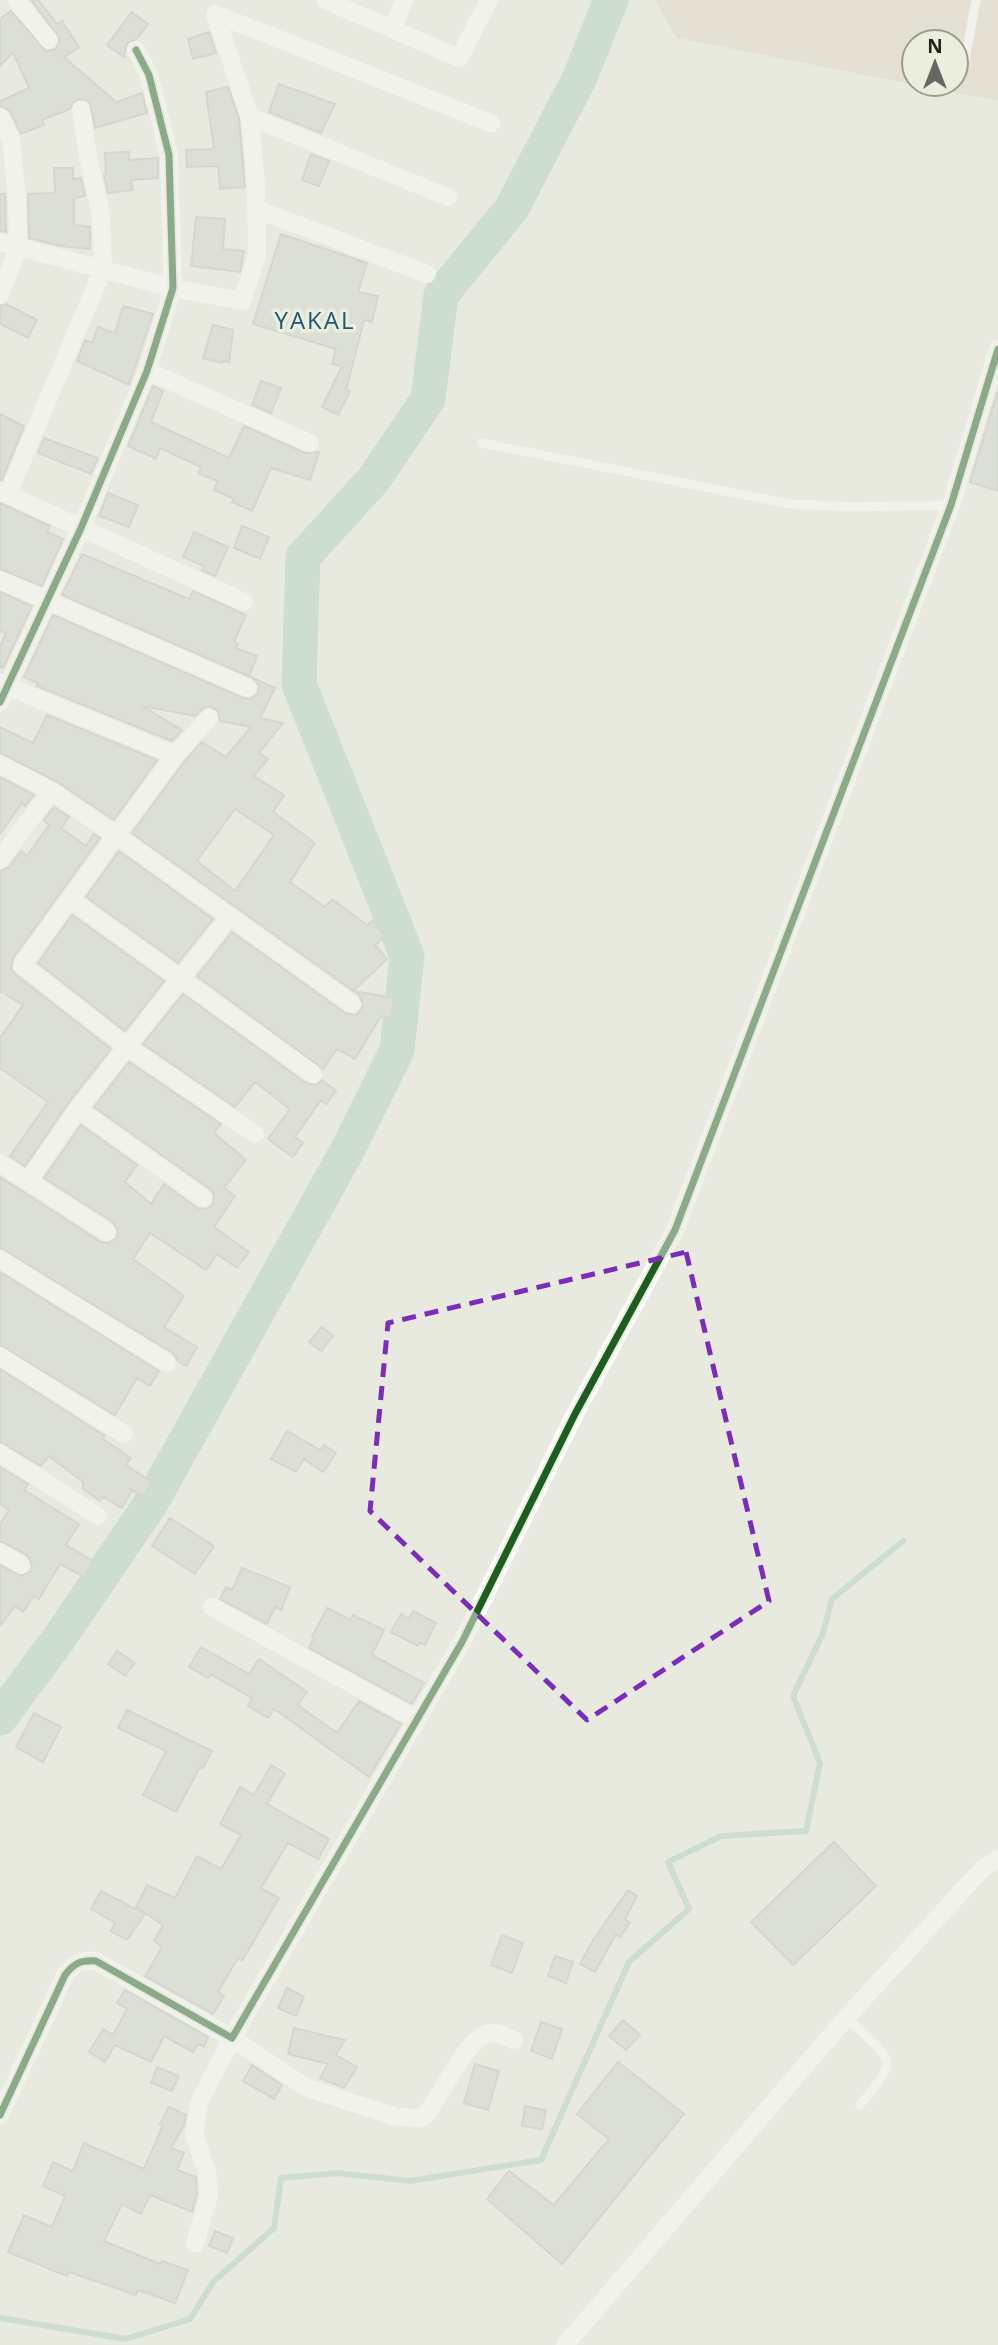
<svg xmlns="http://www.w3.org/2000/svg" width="998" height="2345" font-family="'Open Sans',sans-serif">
  <rect width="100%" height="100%" fill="#e8eae0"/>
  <!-- green -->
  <path fill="#e1d7c6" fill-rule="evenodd" d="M654 0H998V101L677 38ZM914 42H956V84H914Z"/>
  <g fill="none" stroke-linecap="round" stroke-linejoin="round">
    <!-- stream -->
    <path stroke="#aecfbc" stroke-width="6" d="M0 2318 126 2339 190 2319 214 2281 274 2228 281 2178 337 2173 410 2181 541 2160 629 1962 689 1909 668 1862 721 1836 806 1831 820 1763 793 1696 823 1633 832 1599 903 1541"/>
    <!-- river -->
    <path stroke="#aecfbc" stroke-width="35" d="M0 1718 60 1637 151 1503 347 1151 397 1050 407 956 299 684 303 557 374 479 428 399 441 295 512 208 580 77 611 0"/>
  </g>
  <!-- building -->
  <path fill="#cfd2cb" stroke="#bec1ba" stroke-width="2" fill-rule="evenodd" d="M31 0H38L57 24 62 21 79 47 64 57 116 102 142 93 147 113 95 128 90 103 86 100 79 99 73 102 70 109 42 120 44 125 21 134 10 111 0 106V101L29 88 13 52 0 66V19L11 11 46 51 56 49 60 39Z
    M132 12 148 24 137 39 127 43 124 57 107 45Z
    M209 32 216 53 193 59 188 39Z
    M279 84 335 104 321 133 269 112Z
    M228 87 239 119 245 187 220 189 218 166 187 167 186 150 214 149 206 92Z
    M129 152V160L158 158V178L131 180 133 190 108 193 104 175 106 174 105 153Z
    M311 154 329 161 319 186 302 180Z
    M54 168H73V179L81 178 85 196 74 198V225L90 227V249L61 246 29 238 28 194 55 193Z
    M0 194H5L6 232 0 231Z
    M196 217 225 219 223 249 244 251 240 272 191 266Z
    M281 234 367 263 358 292 378 296 372 322 364 320 346 390 350 391 338 415 322 407 342 366 332 364 336 349 253 324Z
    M6 304 37 320 28 338 0 324V306Z
    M123 306 153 314 129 385 77 361 85 340 92 343 98 327 115 333Z
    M213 325 233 330 229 362 222 361V363L203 358Z
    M261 381 281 388 271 413 252 405Z
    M153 386 163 391 151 422 229 458 244 426 305 453 319 452 310 480 271 468 252 511 232 502 234 499 214 490 218 481 199 474 201 467 160 448 156 459 128 446Z
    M997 393H998V491L970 482Z
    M0 414 24 426 2 480H0Z
    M44 438 98 458 91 474 38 453Z
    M108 493 138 505 129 527 99 516Z
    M0 503 50 526 47 532 63 539 42 586 0 569Z
    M242 526 269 537 260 559 234 548Z
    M194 532 228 547 215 576 202 570 204 566 183 557Z
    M82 554 189 599 193 591 246 615 234 642 238 644 236 648 257 656 249 676 275 688 260 718 283 723 259 753 268 759 254 776 284 795 273 812 315 843 290 882 325 907 332 899 367 925 372 921 385 936 375 945 387 959 353 991 395 998 391 1018 381 1016 355 1059 337 1049 323 1069 197 976 232 932 345 1013 356 1015 363 1006 359 995 132 833 184 762 202 742 226 757 251 727 220 721 217 710 211 707H205L195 716 142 706 182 730 172 741 37 686 38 683 24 677 53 615 243 698 250 699 258 693 259 686 253 678 62 595ZM235 809 274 835 235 891 197 861Z
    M0 592 32 606 3 668 0 667V647L6 633 0 631Z
    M47 715 157 760 114 820 56 781 0 753V727L33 743Z
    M0 777 34 795 25 806 22 803 0 834Z
    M54 807 69 817 61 828 86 846 94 834 100 838 13 958 11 969 15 974 111 1049 69 1102 25 1166 10 1156 48 1102 0 1068V1038L23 1005 0 991V871L9 867 21 851 27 856 49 825 44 820Z
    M119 851 213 919 178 963 86 897Z
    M72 915 164 981 125 1031 38 963Z
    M183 994 306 1083 317 1085 322 1080 336 1091 326 1104 321 1100 295 1137 303 1143 293 1157 268 1139 290 1109 255 1082 235 1107 143 1044Z
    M129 1062 221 1124 214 1133 246 1160 224 1188 235 1196 214 1227 249 1252 237 1268 217 1254 206 1270 150 1233 133 1259 184 1296 164 1327 197 1347 186 1366 178 1361 173 1353 0 1248V1177L101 1242 107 1243 116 1239 118 1232 113 1222 44 1178 81 1125 137 1165 125 1182 151 1204 164 1184 197 1208 207 1209 213 1204 214 1194 210 1189 94 1107Z
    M0 1272 159 1371 150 1386 137 1378 115 1415 0 1345Z
    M322 1327 333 1336 321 1351 309 1342Z
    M0 1369 105 1436 103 1439 131 1458 126 1465 152 1482 143 1497 132 1490 122 1508 103 1497 100 1501 83 1489V1482L49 1456 41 1466 0 1442Z
    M287 1431 320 1450 324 1445 336 1453 323 1472 304 1459 296 1472 271 1459Z
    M0 1467 28 1484 24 1490 79 1524 66 1545 93 1561 84 1577 60 1564 39 1599 34 1596 23 1612 15 1606 0 1626V1565L21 1576 30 1572 32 1565 27 1555 0 1541V1524L9 1510 0 1504Z
    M170 1518 214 1546 195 1574 152 1546Z
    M242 1568 290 1587 281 1610 275 1607 267 1624 220 1599 226 1587 232 1590Z
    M327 1608 351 1620 353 1615 384 1630 372 1655 424 1683 412 1704 309 1648 314 1638 312 1637Z
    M413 1611 436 1623 425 1645 420 1643 418 1646 391 1632 401 1614 409 1619Z
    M201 1647 249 1674 259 1659 307 1692 298 1705 337 1733 359 1701 401 1724 369 1777 274 1709 268 1718 248 1706 252 1698 210 1674 208 1678 189 1667Z
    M117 1651 135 1663 125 1676 108 1664Z
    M127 1710 212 1751 203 1768 200 1767 176 1812 143 1795 166 1751 118 1728Z
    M34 1713 61 1727 43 1762 16 1747Z
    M271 1765 285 1773 267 1804 329 1839 318 1859 288 1843 261 1888 279 1898 242 1961 238 1958 218 1992 224 1996 213 2014 145 1976 162 1947 154 1941 163 1925 136 1907 147 1885 175 1898 197 1856 221 1869 241 1835 220 1824 240 1787 254 1795Z
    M834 1842 876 1886 793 1965 751 1922Z
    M628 1890 637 1896 625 1919 630 1923 620 1937 616 1934 595 1972 580 1964 593 1940Z
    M101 1891 145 1914 127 1940 111 1931 115 1923 91 1909Z
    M502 1935 523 1943 512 1973 491 1965Z
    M555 1956 573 1962 566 1983 548 1976Z
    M287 1988 304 1997 296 2016 278 2008Z
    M125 1990 208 2037 204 2047 198 2044 193 2052 164 2036 151 2062 115 2045 105 2062 89 2052 103 2029 113 2035 127 2009 117 2003Z
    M623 2020 640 2035 626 2050 609 2036Z
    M541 2022 562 2029 552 2059 531 2051Z
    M294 2028 345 2040 336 2055 357 2067 344 2088 320 2078 328 2064 288 2054Z
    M618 2062 684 2114 562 2264 487 2199 509 2171 554 2205 609 2139 577 2114Z
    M475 2064 499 2071 488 2110 464 2103Z
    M252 2065 282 2085 274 2099 243 2081Z
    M157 2067 179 2076 172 2091 151 2083Z
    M525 2106 546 2110 542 2129 522 2126Z
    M169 2107 186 2115 184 2125 171 2148 184 2153 177 2170 196 2177 197 2194 192 2212 150 2195 141 2214 122 2204 104 2241 160 2264 162 2261 188 2270 175 2303 138 2290 136 2295 69 2272 67 2276 8 2252 24 2215 52 2227 65 2196 43 2186 53 2162 73 2171 84 2143 144 2169 163 2125 160 2124Z
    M215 2231 233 2238 227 2253 209 2246Z"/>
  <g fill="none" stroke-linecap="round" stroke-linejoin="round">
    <!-- path -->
    <path stroke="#d9d9d7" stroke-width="3.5" stroke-dasharray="2 5" stroke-linecap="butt" d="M0 1000 13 979"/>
    <!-- lane -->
    <path stroke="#fcfcfa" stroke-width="9" d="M962 76 976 0
      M482 443 790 504 855 507 951 505
      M846 2018C855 2027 887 2050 887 2063 886 2077 868 2094 860 2105"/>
    <!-- street -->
    <path stroke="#fcfcfa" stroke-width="18" d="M16 0 49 40
      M325 0 459 58 489 0
      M215 14 491 123
      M393 29 404 0
      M0 117 11 139 17 197 18 247 0 295
      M250 117 448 197
      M256 209 427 274
      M0 242 173 288 242 301 257 256 256 186 250 117 215 14
      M147 371 310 443
      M0 491 244 602
      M8 494 103 269 101 215 88 156 81 110
      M0 580 248 688
      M0 683 175 755
      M0 702 81 528 147 371 173 288 169 155 149 75 136 50
      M209 718 175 755 22 965 126 1046 255 1134
      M0 764 51 791 117 836 352 1004
      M0 860 51 791
      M71 900 313 1074
      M78 1109 203 1198
      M0 1163 107 1232
      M28 1181 78 1109 229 917
      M0 1259 167 1363
      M0 1356 124 1434
      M0 1453 98 1516
      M0 1552 21 1565
      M212 1607 417 1720
      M0 2115 65 1975C74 1963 81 1960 96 1961L232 2038 462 1642 575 1414 675 1230 951 505 998 349
      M195 2244 209 2195 207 2172 194 2134 199 2103 232 2038 307 2088 397 2117 422 2118C441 2102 467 2030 493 2033 500 2033 508 2038 514 2040
      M565 2345 846 2018 984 1867 998 1859"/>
    <defs>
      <path id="cycleway" d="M0 702 81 528 147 371 173 288 169 155 149 75 136 50
        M0 2115 65 1975C74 1963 81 1960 96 1961L232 2038 462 1642 575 1414 675 1230 951 505 998 349"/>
    </defs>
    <!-- cycleway casing -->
    <use href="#cycleway" stroke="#ebeedc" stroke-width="11"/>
    <!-- cycleway -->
    <use href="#cycleway" stroke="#1b5e20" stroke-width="7"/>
  </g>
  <!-- marked area -->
  <path d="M0 0H998V2345H0ZM686 1252 769 1601 587 1720 370 1511 388 1323Z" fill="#e8eae0" fill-opacity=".55" fill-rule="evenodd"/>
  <path fill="none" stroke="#7b2cbf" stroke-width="5" stroke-dasharray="14 9" stroke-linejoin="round" d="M686 1252 769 1601 587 1720 370 1511 388 1323Z"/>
  <g text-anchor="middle" stroke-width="7" stroke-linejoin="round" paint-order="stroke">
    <!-- quarter labels -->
    <g font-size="24" letter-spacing="2" fill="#1b5777" stroke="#ebeedc">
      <text x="315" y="329">YAKAL</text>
    </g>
  </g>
  <!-- north arrow -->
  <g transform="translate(935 63)"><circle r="33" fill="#ebeedc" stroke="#9a9c8f" stroke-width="2"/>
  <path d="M0-5L12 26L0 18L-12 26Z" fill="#666760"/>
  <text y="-10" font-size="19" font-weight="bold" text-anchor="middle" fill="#20211b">N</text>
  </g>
</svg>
